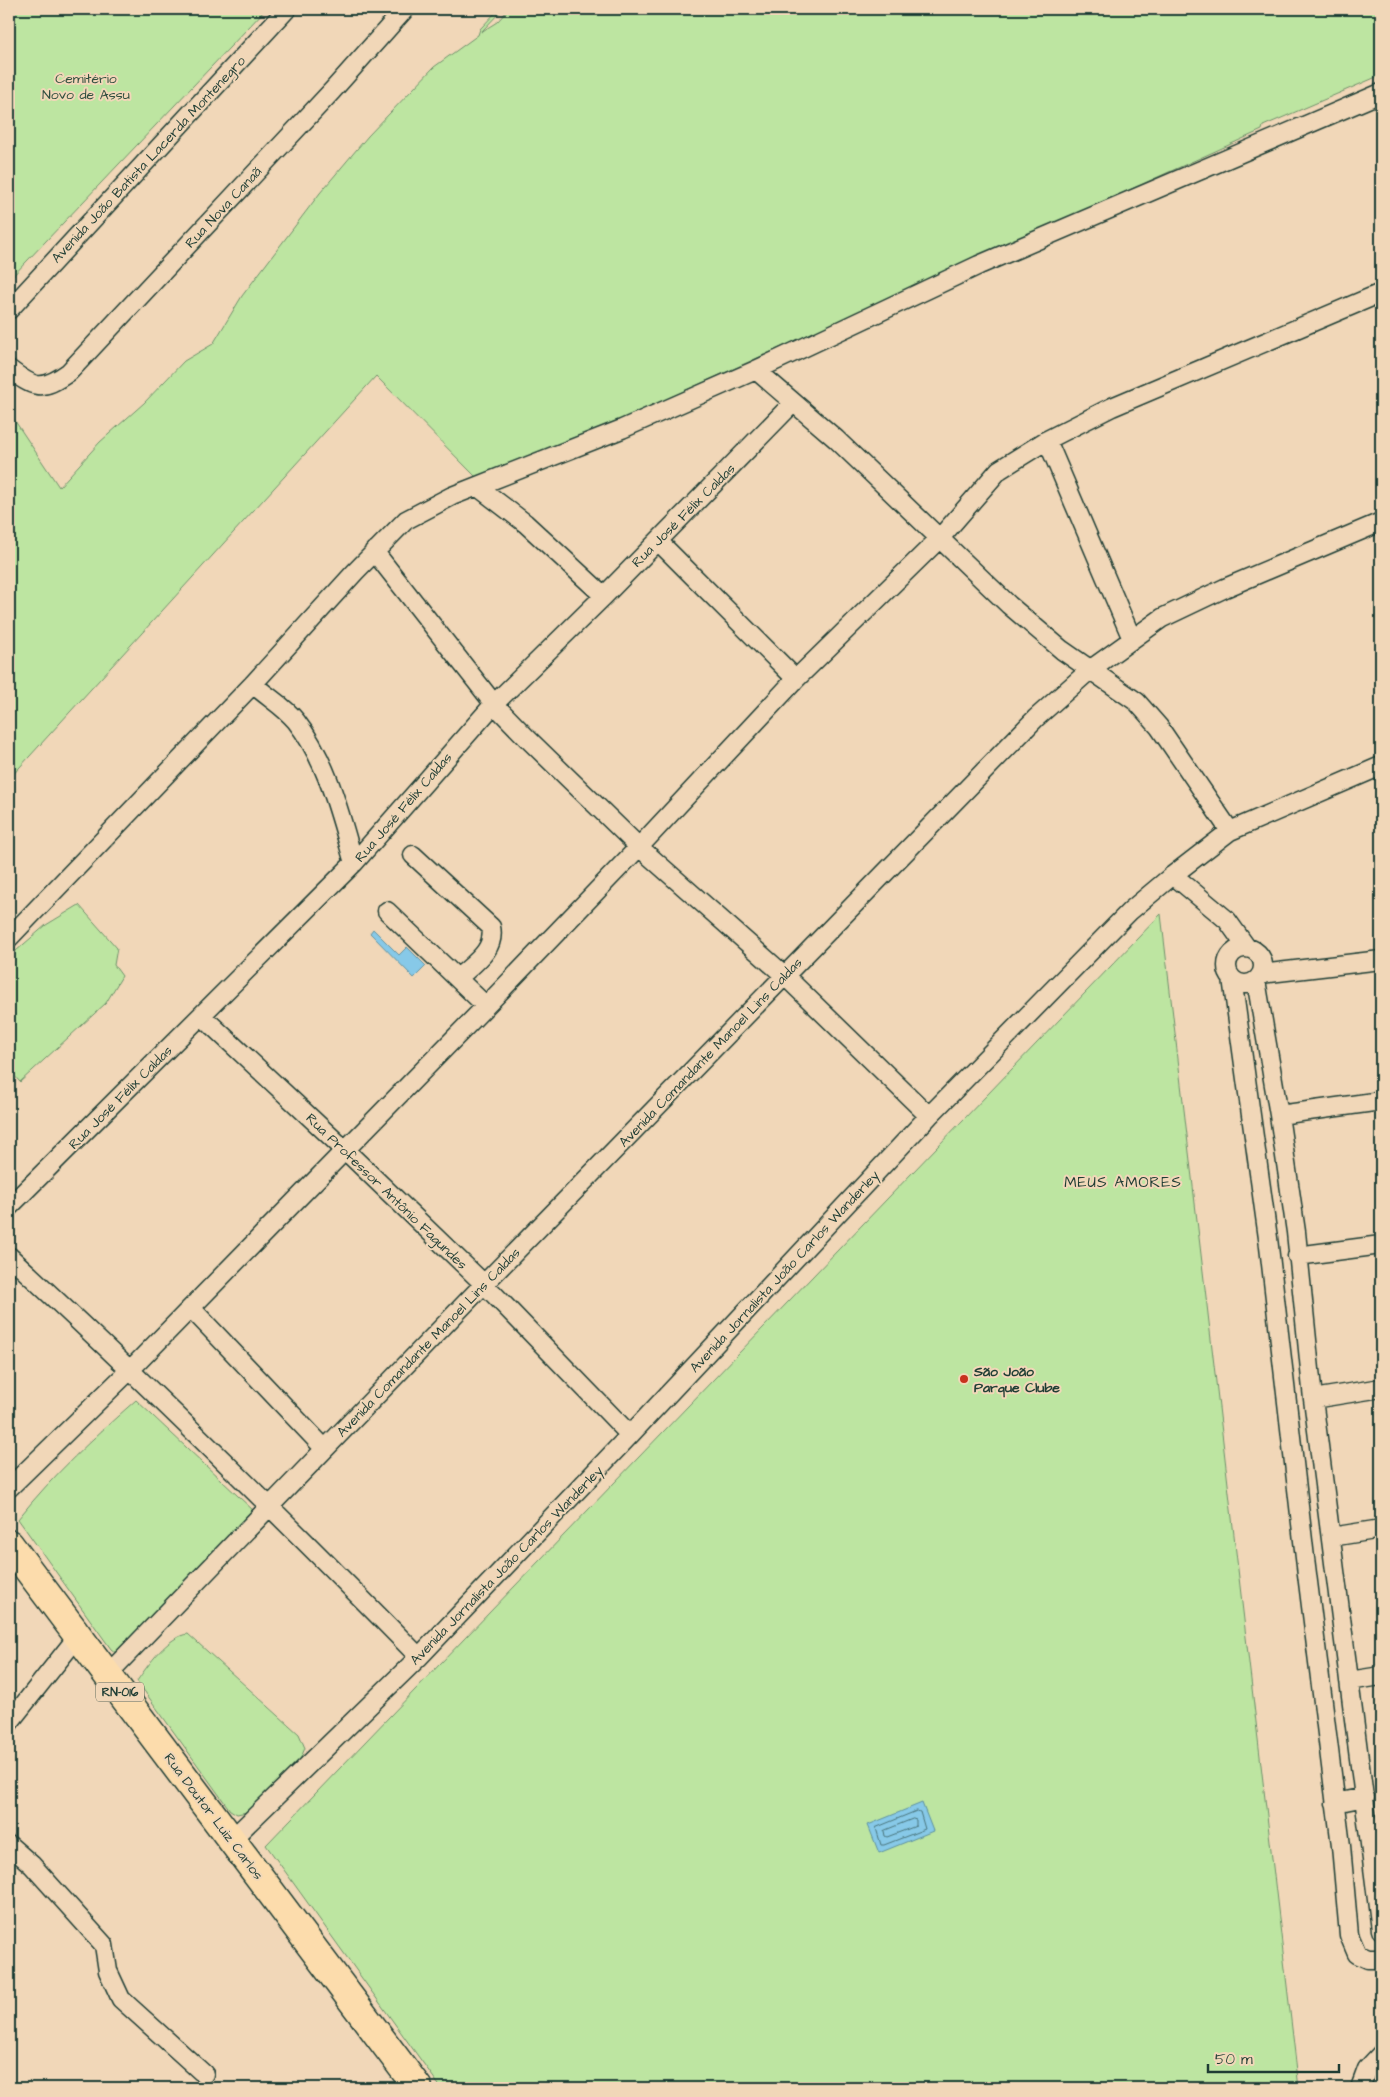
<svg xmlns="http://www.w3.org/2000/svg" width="1390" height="2097" font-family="'Architects Daughter',sans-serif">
  <rect width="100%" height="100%" fill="#f1d7b8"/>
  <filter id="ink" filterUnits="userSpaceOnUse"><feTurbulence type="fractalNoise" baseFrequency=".02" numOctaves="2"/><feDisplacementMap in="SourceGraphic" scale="10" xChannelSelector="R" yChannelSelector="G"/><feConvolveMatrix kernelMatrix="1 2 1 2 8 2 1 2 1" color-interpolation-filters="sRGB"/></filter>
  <g filter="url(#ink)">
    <!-- green -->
    <path fill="#bde5a1" stroke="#6e916a" d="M9 9H266L9 280Z
      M499 9H503L481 32 497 22 509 9H1381V75L1263 126 1262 130 556 449 476 477 376 376 9 779V412L59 487 100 442 144 403 184 361 213 344 242 296 320 193 368 136 434 67 478 35 480 29Z
      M79 905 117 948 114 965 122 976 106 1003 20 1082 9 1070V957L46 925Z
      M1161 914 1299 2088H441L266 1845Z
      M136 1400 255 1512 117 1654 111 1649 18 1519C53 1475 94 1437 136 1400Z
      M188 1634 299 1734 305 1748 297 1767 247 1812 237 1814 230 1810 137 1681C148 1665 168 1636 188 1634Z"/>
    <!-- water -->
    <path fill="#87c9e8" stroke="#5d91a0" d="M373 929 399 955 407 947 426 966 414 978 370 933Z
      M922 1803 933 1831 879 1853 868 1825Z"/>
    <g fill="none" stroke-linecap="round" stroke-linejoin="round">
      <!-- shore -->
      <path stroke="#49757c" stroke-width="1" d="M917 1811 920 1812 925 1829 884 1845H881L876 1828Z
        M913 1819 916 1820V1826L887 1837 885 1836 884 1831Z"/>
    </g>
    <!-- building -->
    <path fill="#e7aea0" stroke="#a27a70" d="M1381 816V855L1377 817Z"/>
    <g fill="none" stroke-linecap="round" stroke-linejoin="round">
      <defs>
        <path id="minor" d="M9 310 287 9
          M9 369C34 388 41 392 69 372L332 91 405 9
          M756 370 836 439 1009 605 1062 650 1137 702 1159 727 1230 831
          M1047 440 1132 639
          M478 487 525 523 604 596
          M658 541 796 679
          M374 551 494 704 527 738 639 847 784 975 929 1116
          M253 684C267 697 284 706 296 721 328 762 340 815 354 863
          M413 855 491 927C496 950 474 963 458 978
          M1173 875 1227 920 1247 948
          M387 911 486 1006
          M9 938 253 684 355 572 406 520 452 496 622 429 756 370 979 265 1381 93
          M1227 966a18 18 0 1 1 36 0a18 18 0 1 1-36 0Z
          M1261 974 1381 960
          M1232 978 1268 1238 1305 1558 1341 1846 1349 1935 1357 1954 1368 1959H1381
          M1256 980 1279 1115 1296 1232 1313 1399 1381 1930
          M202 1016 345 1150 484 1284 630 1435
          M1279 1115 1381 1101
          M9 1207 354 863 494 704 604 596 793 403
          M9 1256C149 1386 285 1520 419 1657
          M1297 1256 1381 1245
          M191 1308 325 1449
          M1313 1399 1381 1388
          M9 1488 131 1369 486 1006 639 847 796 679 940 538 999 470 1047 440 1112 407 1381 293
          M1331 1537 1381 1529
          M107 1675 484 1284 1036 718 1091 669 1162 618 1225 588 1381 522
          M1349 1681 1381 1676
          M9 1723 78 1636
          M1335 1803 1365 1797
          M232 1839 419 1657 630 1435 929 1116 1130 911 1173 875 1230 831 1381 766
          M9 1845 32 1865 104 1945 108 1971 121 1999 204 2074
          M1360 2088 1367 2069 1381 2054"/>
        <path id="primary" d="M9 1544 418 2088"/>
      </defs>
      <!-- minor casing -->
      <use href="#minor" stroke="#1f3d34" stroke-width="21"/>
      <!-- primary casing -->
      <use href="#primary" stroke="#1f3d34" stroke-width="31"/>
      <!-- minor -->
      <use href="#minor" stroke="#f1d7b8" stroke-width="18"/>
      <!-- primary -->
      <use href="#primary" stroke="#fcdcac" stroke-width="28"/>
    </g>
  </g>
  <!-- markers -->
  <circle fill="#c8321e" stroke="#f1d7b8" stroke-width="2" cx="964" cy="1379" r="5"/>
  <g text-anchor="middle" stroke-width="4" stroke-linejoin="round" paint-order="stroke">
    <!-- shield labels -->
    <rect fill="#f1d7b8" stroke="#5e6b5c" stroke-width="1" x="96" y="1682.5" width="48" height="19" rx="4"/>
    <g font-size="12" font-weight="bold" fill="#1f3d34">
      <text x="120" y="1696">RN-016</text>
    </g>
    <!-- park labels -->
    <g font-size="14" fill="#2f4e3f" stroke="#f1d7b8">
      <text x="86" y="83">Cemitério<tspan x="86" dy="16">Novo de Assu</tspan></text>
    </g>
    <!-- street labels -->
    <g font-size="14" fill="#1f3d34" stroke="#f1d7b8">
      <text transform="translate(148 159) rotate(-47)" y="5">Avenida João Batista Lacerda Montenegro</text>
      <text transform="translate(223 207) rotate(-47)" y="5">Rua Nova Canaã</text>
      <text transform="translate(683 515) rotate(-45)" y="5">Rua José Félix Caldas</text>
      <text transform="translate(403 807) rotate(-49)" y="5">Rua José Félix Caldas</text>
      <text transform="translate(710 1052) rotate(-46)" y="5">Avenida Comandante Manoel Lins Caldas</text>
      <text transform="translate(120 1097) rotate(-45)" y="5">Rua José Félix Caldas</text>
      <text transform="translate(387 1191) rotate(44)" y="5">Rua Professor Antônio Fagundes</text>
      <text transform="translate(784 1271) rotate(-47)" y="5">Avenida Jornalista João Carlos Wanderley</text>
      <text transform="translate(428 1342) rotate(-46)" y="5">Avenida Comandante Manoel Lins Caldas</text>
      <text transform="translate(506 1565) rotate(-46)" y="5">Avenida Jornalista João Carlos Wanderley</text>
      <text transform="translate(214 1816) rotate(53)" y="5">Rua Doutor Luiz Carlos</text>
    </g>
    <!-- poi labels -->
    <g font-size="14" font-weight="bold" fill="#1f3d34" stroke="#f1d7b8" text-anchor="start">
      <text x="974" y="1376">São João<tspan x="974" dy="16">Parque Clube</tspan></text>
    </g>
    <!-- neighbourhood labels -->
    <g font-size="15" letter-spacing="1" fill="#1f3d34" stroke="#f1d7b8">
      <text x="1123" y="1187">MEUS AMORES</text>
    </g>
  </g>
  <!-- margin -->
  <rect width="1390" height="2097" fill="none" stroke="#f1d7b8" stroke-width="30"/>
  <rect x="15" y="15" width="1360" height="2067" fill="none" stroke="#1f3d34" stroke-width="2" filter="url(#ink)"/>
  <!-- scale -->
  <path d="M1208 2064v8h131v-8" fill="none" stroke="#1f3d34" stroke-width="2.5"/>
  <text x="1215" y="2064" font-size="15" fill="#1f3d34" stroke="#f1d7b8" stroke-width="4" paint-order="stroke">50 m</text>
</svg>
